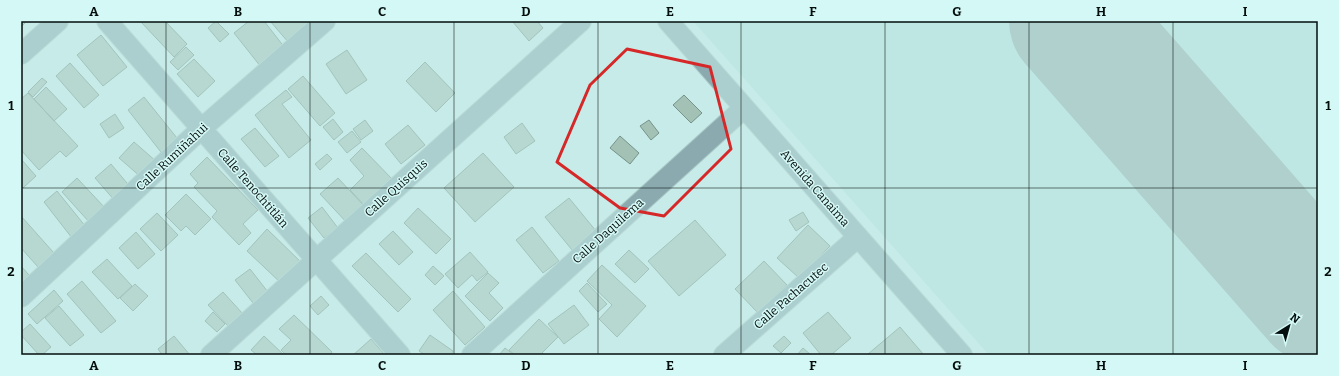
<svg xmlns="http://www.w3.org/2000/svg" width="1339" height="376" font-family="Bitter,serif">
  <rect width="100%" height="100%" fill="#c7ebe8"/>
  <!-- built -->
  <path fill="#b4e2de" d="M693 21H1318V355H989Z"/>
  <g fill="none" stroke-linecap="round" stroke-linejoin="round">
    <!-- runway -->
    <path stroke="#94b0ae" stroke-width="128" d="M1073 21 1318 300"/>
  </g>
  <!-- building -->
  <path fill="#a3c1b5" stroke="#769489" d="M21 21H27L21 27Z
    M140 21H165L187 44 174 57Z
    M216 21 229 34 220 42 208 28Z
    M249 21H264L285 48 261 67 234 33Z
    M270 21H306L310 26 289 43Z
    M512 21H537L543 28 529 41Z
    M101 35 127 67 103 86 77 55Z
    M186 47 194 55 178 70 170 62Z
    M347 50 367 80 346 94 326 64Z
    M194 59 215 81 198 97 177 74Z
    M425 62 455 93 436 112 406 81Z
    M70 63 99 95 84 108 56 76Z
    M303 76 335 113 320 126 288 89Z
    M42 78 47 82 33 97 28 92Z
    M46 87 67 109 54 121 34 99Z
    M286 90 292 97 282 104 311 140 289 158 255 115Z
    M28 93 78 146 66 157 60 151 39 170 21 150V99Z
    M684 95 702 113 691 123 673 105Z
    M144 97 181 143 164 156 128 110Z
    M115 114 124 128 109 138 100 124Z
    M333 119 343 132 334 140 323 127Z
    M365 120 373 131 361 140 353 129Z
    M649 120 659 133 651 140 640 126Z
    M522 123 535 141 516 154 504 137Z
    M408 125 425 145 401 164 385 144Z
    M255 128 279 156 265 167 241 139Z
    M352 131 361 142 347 153 338 142Z
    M620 136 639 153 630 164 610 148Z
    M134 142 157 162 142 178 119 158Z
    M362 148 394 181 366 207 350 190 364 176 350 160Z
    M483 153 514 187 475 222 444 188Z
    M327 154 332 159 320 170 315 164Z
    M207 157 258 210 243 224 251 233 239 245 212 217 217 211 194 187 198 183 190 174Z
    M21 159 36 176 23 188 21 186Z
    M111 164 132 189 116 202 95 178Z
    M77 178 106 209 90 223 62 192Z
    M338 178 366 208 349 225 320 194Z
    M57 191 86 227 72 238 44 202Z
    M186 194 211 219 195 235 186 226 181 231 165 215Z
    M569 198 601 237 577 256 545 217Z
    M322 207 338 228 324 238 308 218Z
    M418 208 451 239 436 254 404 223Z
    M803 212 809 222 796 231 789 220Z
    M157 213 178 235 161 251 140 229Z
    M21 216 54 253 38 267 21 248Z
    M695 220 726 255 679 296 648 261Z
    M808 225 830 246 799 278 777 258Z
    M532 227 559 261 543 273 516 240Z
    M267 229 303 264 283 285 247 251Z
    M393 231 413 252 399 265 379 244Z
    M136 232 155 254 138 269 119 248Z
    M629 250 649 269 635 283 615 264Z
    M470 252 488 272 477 281 472 275 458 288 445 274Z
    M366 253 411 299 398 312 352 266Z
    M107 259 132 286 118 299 92 272Z
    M764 261 787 285 758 313 735 289Z
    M602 265 646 306 617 337 599 319 612 305 587 281Z
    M21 266 29 275 21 283Z
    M433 266 444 276 435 285 425 275Z
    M250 269 268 292 253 303 235 280Z
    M488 273 499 283 489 293 503 308 490 321 465 296Z
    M82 281 116 321 101 333 67 294Z
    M587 283 607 304 598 312 579 291Z
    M135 284 148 296 133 311 120 298Z
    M54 290 63 301 37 324 28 314Z
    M453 291 485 327 465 345 433 310Z
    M223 292 243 314 229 327 208 305Z
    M321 296 329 305 318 315 310 306Z
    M574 305 589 325 564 344 548 324Z
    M59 306 84 335 70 346 45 318Z
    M213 312 225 324 217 332 205 321Z
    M828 312 851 338 831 355H821L803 333Z
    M294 315 332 352 330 355H286L281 350 291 340 279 329Z
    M539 319 558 337 542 353 545 355H515L509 350Z
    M30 324 51 347 42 355H39L21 335V332Z
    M900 327 924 355H869L868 354Z
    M430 335 453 351 451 355H425L419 351Z
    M174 336 190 355H162L158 349Z
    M264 336 284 355H257L251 350Z
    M784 336 791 343 781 353 773 346Z
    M371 339 385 355H353Z
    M505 348 514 355H499Z
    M803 348 811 355H797Z"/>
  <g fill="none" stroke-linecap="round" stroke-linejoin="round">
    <defs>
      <path id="street" d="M107 21 400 355
        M668 21 962 355
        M21 54 58 21
        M21 297 201 129 325 21
        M211 355 581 21
        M472 355 744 108
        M724 355 858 237"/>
    </defs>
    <!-- street casing -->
    <use href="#street" stroke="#a8c8c5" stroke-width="22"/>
    <!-- street -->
    <use href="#street" stroke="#8aaab0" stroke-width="20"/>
  </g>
  <!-- marked area -->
  <path d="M0 0H1339V376H0ZM627 49 710 67 731 149 664 216 620 208 557 162 590 85Z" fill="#c7ebe8" fill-opacity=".55" fill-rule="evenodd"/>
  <path fill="none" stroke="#d62828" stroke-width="3" stroke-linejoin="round" d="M627 49 710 67 731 149 664 216 620 208 557 162 590 85Z"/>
  <!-- grid -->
  <path fill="none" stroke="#030e0d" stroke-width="1" stroke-opacity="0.55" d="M166 21V355M310 21V355M454 21V355M598 21V355M741 21V355M885 21V355M1029 21V355M1173 21V355M21 188H1318"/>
  <g text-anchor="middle" stroke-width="3" stroke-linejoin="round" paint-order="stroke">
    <!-- street labels -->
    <g font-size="12" fill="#030e0d" stroke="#d4f8f5">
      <text transform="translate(172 157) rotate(-43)" y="4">Calle Rumiñahui</text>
      <text transform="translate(253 188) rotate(49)" y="4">Calle Tenochtitlán</text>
      <text transform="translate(396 188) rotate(-42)" y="4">Calle Quisquis</text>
      <text transform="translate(815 188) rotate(49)" y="4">Avenida Canaima</text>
      <text transform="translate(608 231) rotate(-42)" y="4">Calle Daquilema</text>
      <text transform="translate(791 296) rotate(-41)" y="4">Calle Pachacutec</text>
    </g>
  </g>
  <!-- border -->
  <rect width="1339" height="376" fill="none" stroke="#d4f8f5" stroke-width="44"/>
  <!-- north arrow -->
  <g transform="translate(1289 326) rotate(37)" stroke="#d4f8f5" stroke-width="3" paint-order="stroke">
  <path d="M0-3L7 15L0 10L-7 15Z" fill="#030e0d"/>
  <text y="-6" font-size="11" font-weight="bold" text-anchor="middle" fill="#030e0d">N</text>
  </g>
  <rect x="22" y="22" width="1295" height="332" fill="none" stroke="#030e0d" stroke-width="1.5"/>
  <g font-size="13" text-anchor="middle" font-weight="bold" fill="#030e0d">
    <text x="94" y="16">A</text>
    <text x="238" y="16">B</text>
    <text x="382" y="16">C</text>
    <text x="526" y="16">D</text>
    <text x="670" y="16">E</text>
    <text x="813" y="16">F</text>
    <text x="957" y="16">G</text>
    <text x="1101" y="16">H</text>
    <text x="1245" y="16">I</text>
    <text x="11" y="110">1</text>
    <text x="1328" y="110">1</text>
    <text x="11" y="276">2</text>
    <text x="1328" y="276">2</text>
    <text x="94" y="370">A</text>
    <text x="238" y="370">B</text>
    <text x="382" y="370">C</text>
    <text x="526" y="370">D</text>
    <text x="670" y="370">E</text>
    <text x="813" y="370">F</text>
    <text x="957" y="370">G</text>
    <text x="1101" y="370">H</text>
    <text x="1245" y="370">I</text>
  </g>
</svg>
